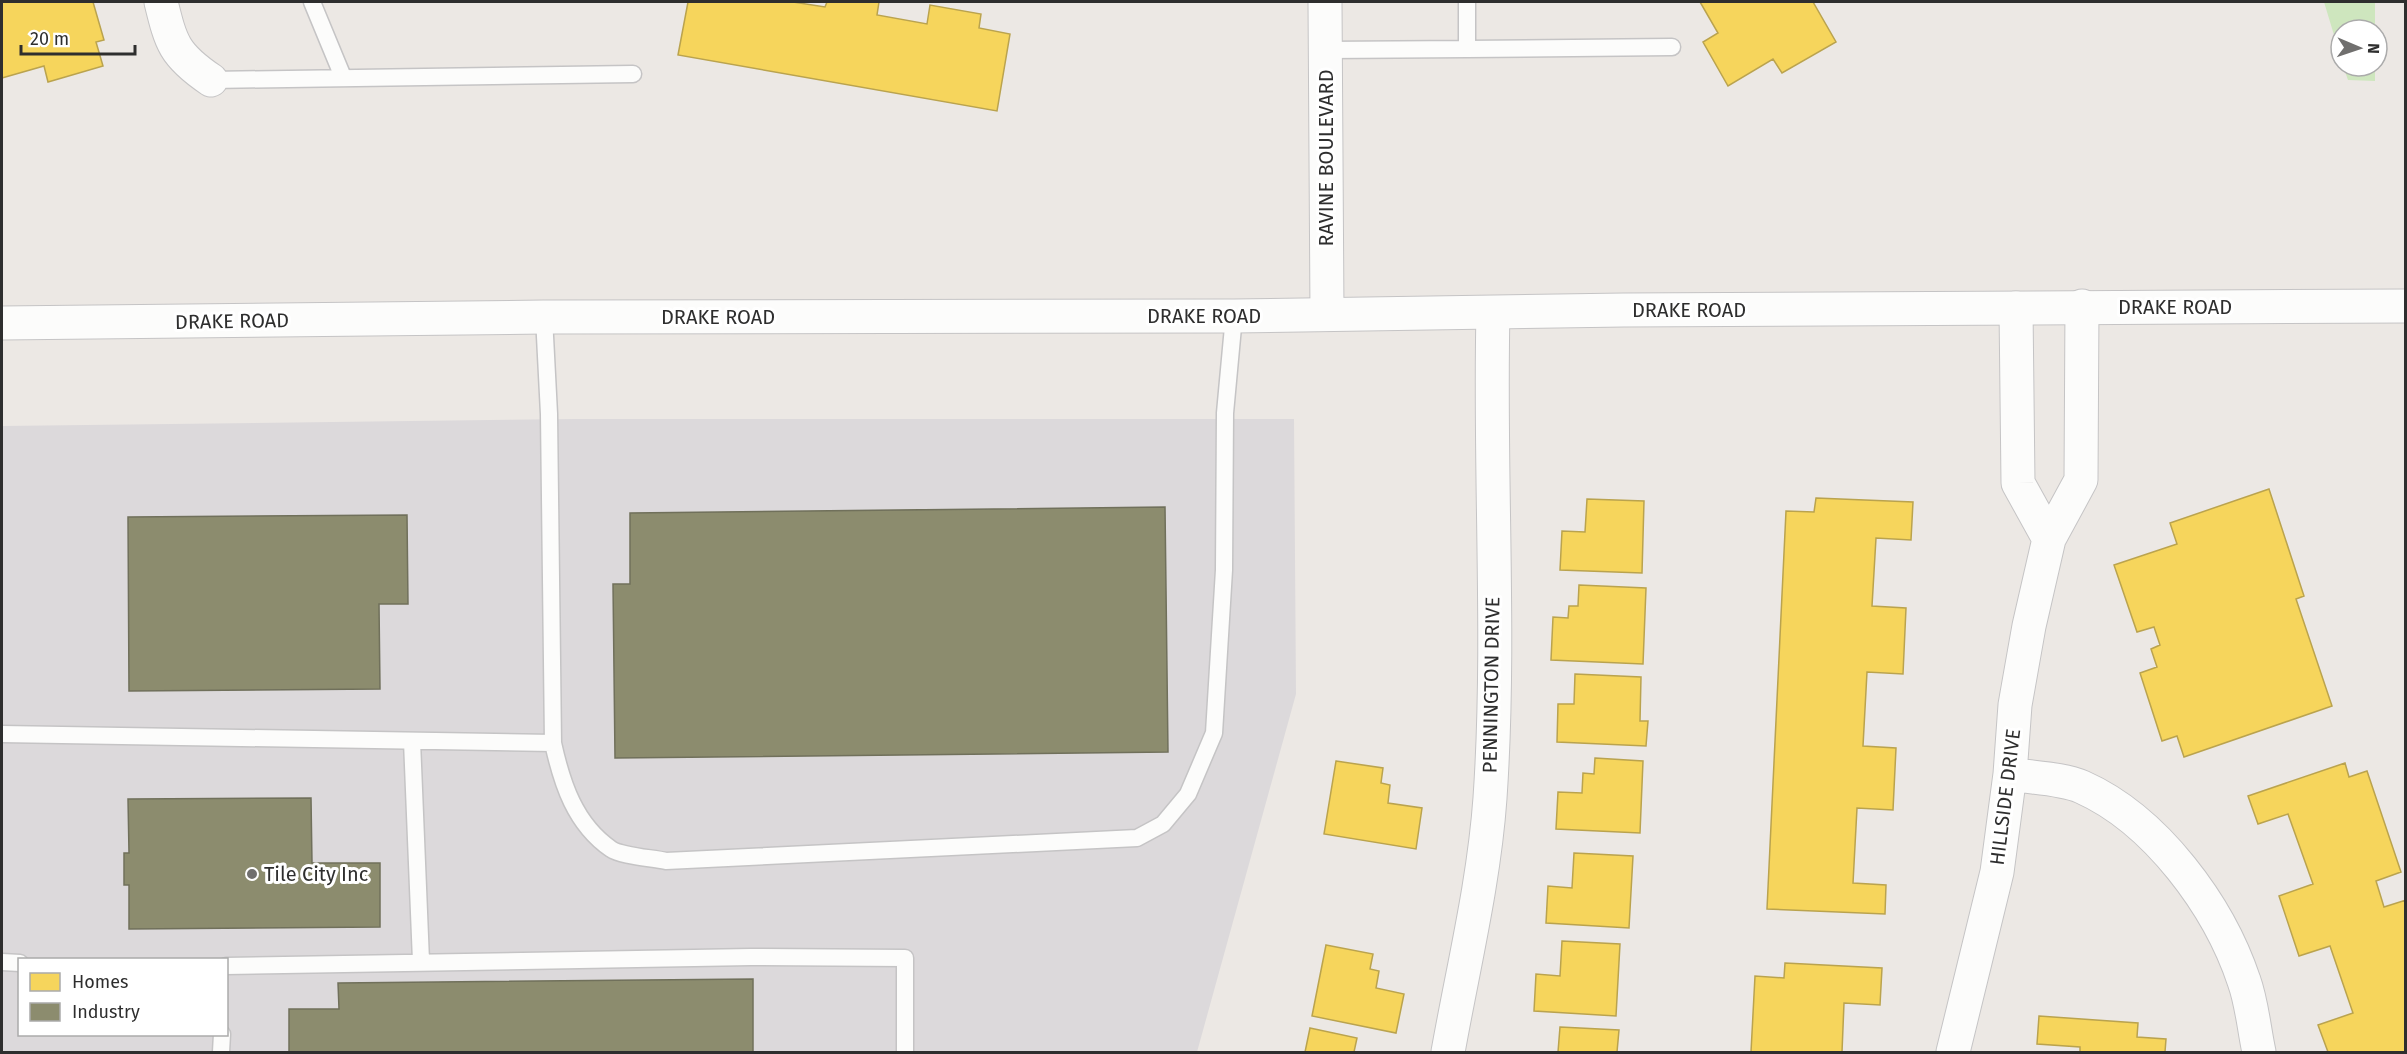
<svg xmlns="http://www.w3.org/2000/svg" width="2407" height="1054" font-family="'Fira Sans',sans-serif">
  <rect width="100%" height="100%" fill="#ece8e4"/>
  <!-- industrial -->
  <path fill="#dcd9db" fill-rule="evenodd" d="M575 419H1294L1296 694 1197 1052H2V426ZM20 960H226V1034H20Z"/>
  <!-- green -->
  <path fill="#cee6be" d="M2324 2H2375V30H2341V58Z
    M2343 66H2375V81L2348 80Z"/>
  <!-- homes -->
  <path fill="#f6d55c" stroke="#baa34e" stroke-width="1.5" d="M2 2H93L104 40 96 42 103 66 48 82 44 66 2 78Z
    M688 2H793L825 7 827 2H879L877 15 927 24 930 5 981 14 979 28 1010 34 997 111 678 55Z
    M1700 2H1813L1836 42 1782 73 1773 59 1728 86 1703 42 1718 33Z
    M2269 489 2304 596 2296 599 2332 706 2184 757 2177 736 2162 741 2140 673 2157 667 2151 649 2160 645 2154 627 2137 632 2114 565 2177 544 2170 523Z
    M1816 498 1913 502 1911 540 1876 538 1872 606 1906 608 1903 674 1867 672 1863 746 1896 748 1893 810 1857 808 1853 883 1886 885 1885 914 1767 909 1786 511 1814 512Z
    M1587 499 1644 501 1642 573 1560 570 1562 531 1585 532Z
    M1579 585 1646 588 1643 664 1551 660 1553 617 1568 618 1569 606H1578Z
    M1575 674 1641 677 1640 721H1648L1646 746 1557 742 1558 704H1574Z
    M1595 758 1643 761 1640 833 1556 829 1558 792 1582 793 1583 773 1594 774Z
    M1336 761 1383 768 1381 783 1390 785 1388 803 1422 808 1416 849 1324 834Z
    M2345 763 2349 777 2367 771 2401 872 2376 881 2384 907 2406 900V1052H2328L2318 1025 2353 1013 2330 946 2299 956 2279 896 2313 884 2288 814 2258 824 2248 796Z
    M1574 853 1633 856 1629 928 1546 923 1548 886 1572 888Z
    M1562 941 1620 944 1616 1016 1534 1011 1536 974 1560 976Z
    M1326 945 1373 954 1370 969 1379 971 1376 988 1404 994 1396 1033 1312 1016Z
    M1785 963 1882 968 1880 1005 1844 1003 1842 1052H1751L1755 976 1784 978Z
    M2039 1016 2138 1023 2137 1037 2166 1039 2165 1052H2080V1047L2037 1044Z
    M1560 1027 1619 1030 1617 1052H1558Z
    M1310 1028 1357 1038 1354 1052H1305Z"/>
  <!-- industry -->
  <path fill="#8c8c6e" stroke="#70705b" stroke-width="1.5" d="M1165 507 1168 752 615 758 613 584H630V513Z
    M407 515 408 604H379L380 689 129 691 128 517Z
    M311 798 312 863H380V927L129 929V885H124V853H129L128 799Z
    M753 979V1052H289V1009H339L338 983Z"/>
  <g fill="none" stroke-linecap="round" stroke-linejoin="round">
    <defs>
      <path id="service" d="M312 2 343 77
        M1467 2V49L1672 47
        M1326 50 1467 49
        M211 80 633 74
        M544 317 549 414 553 743C562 784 575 824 611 849 621 856 653 858 666 861L1137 838 1163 824 1188 794 1214 733 1224 570 1225 413 1234 316
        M2 734 553 743
        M412 741 421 961
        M2 962 20 963
        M226 966 751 957 905 958V1052
        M221 1052 222 1034"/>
      <path id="minor" d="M161 2C171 43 174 55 211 80
        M1325 2 1327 314
        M2016 308 2018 483 2049 539
        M2010 774C2032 778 2061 778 2082 787 2156 820 2219 906 2244 981 2252 1003 2254 1029 2259 1052
        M1448 1052C1463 968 1484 883 1490 798 1501 638 1489 474 1493 313
        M1953 1052 1997 872 2010 774 2015 705 2029 626 2049 539 2081 480 2082 306"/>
      <path id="tertiary" d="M2 323 544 317 1234 316 1624 310 2406 306"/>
    </defs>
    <!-- service casing -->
    <use href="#service" stroke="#c5c4c5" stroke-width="19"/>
    <!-- minor casing -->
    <use href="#minor" stroke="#c5c4c5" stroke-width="35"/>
    <!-- tertiary casing -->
    <use href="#tertiary" stroke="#c5c4c5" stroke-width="35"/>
    <!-- service -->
    <use href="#service" stroke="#fcfcfb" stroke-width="16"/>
    <!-- minor -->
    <use href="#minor" stroke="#fcfcfb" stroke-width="33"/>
    <!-- tertiary -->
    <use href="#tertiary" stroke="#fcfcfb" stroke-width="33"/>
  </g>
  <!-- markers -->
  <circle fill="#706f6e" stroke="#fff" stroke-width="2" cx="252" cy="874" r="6"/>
  <g text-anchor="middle" stroke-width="6" stroke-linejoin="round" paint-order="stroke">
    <!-- street labels -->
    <g font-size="20" fill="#2e2e2e" stroke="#fff">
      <text transform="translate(1326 158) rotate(-90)" y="7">RAVINE BOULEVARD</text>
      <text x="2175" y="314">DRAKE ROAD</text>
      <text x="1689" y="317">DRAKE ROAD</text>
      <text x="1204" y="323">DRAKE ROAD</text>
      <text x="718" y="324">DRAKE ROAD</text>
      <text transform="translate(232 321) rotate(-1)" y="7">DRAKE ROAD</text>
      <text transform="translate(1491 685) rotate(-89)" y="7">PENNINGTON DRIVE</text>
      <text transform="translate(2005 797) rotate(-83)" y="7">HILLSIDE DRIVE</text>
    </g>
    <!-- poi labels -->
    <g font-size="20" fill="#2e2e2e" stroke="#fff" text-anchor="start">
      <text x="264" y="881">Tile City Inc</text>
    </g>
  </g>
  <!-- border -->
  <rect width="2407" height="1054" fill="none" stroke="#2e2e2e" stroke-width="6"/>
  <!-- legend -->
  <rect x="18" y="958" width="210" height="78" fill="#ffffff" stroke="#ababab" stroke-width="1.5"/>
  <rect x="30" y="973" width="30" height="18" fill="#f6d55c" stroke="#ababab" stroke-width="1.5"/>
  <text x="72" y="988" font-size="18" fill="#2e2e2e">Homes</text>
  <rect x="30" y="1003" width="30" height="18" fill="#8c8c6e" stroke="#ababab" stroke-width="1.5"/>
  <text x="72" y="1018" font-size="18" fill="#2e2e2e">Industry</text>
  <!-- north arrow -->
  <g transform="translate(2359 48) rotate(92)"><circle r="28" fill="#ffffff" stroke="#ababab" stroke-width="1.5"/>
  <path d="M0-4.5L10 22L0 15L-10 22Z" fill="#706f6e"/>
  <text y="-9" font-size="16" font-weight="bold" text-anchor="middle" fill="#2e2e2e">N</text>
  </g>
  <!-- scale -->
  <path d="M21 45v9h114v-9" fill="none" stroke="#2e2e2e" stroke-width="3"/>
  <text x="30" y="45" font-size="18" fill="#2e2e2e" stroke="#ffffff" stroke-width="4.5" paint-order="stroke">20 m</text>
</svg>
